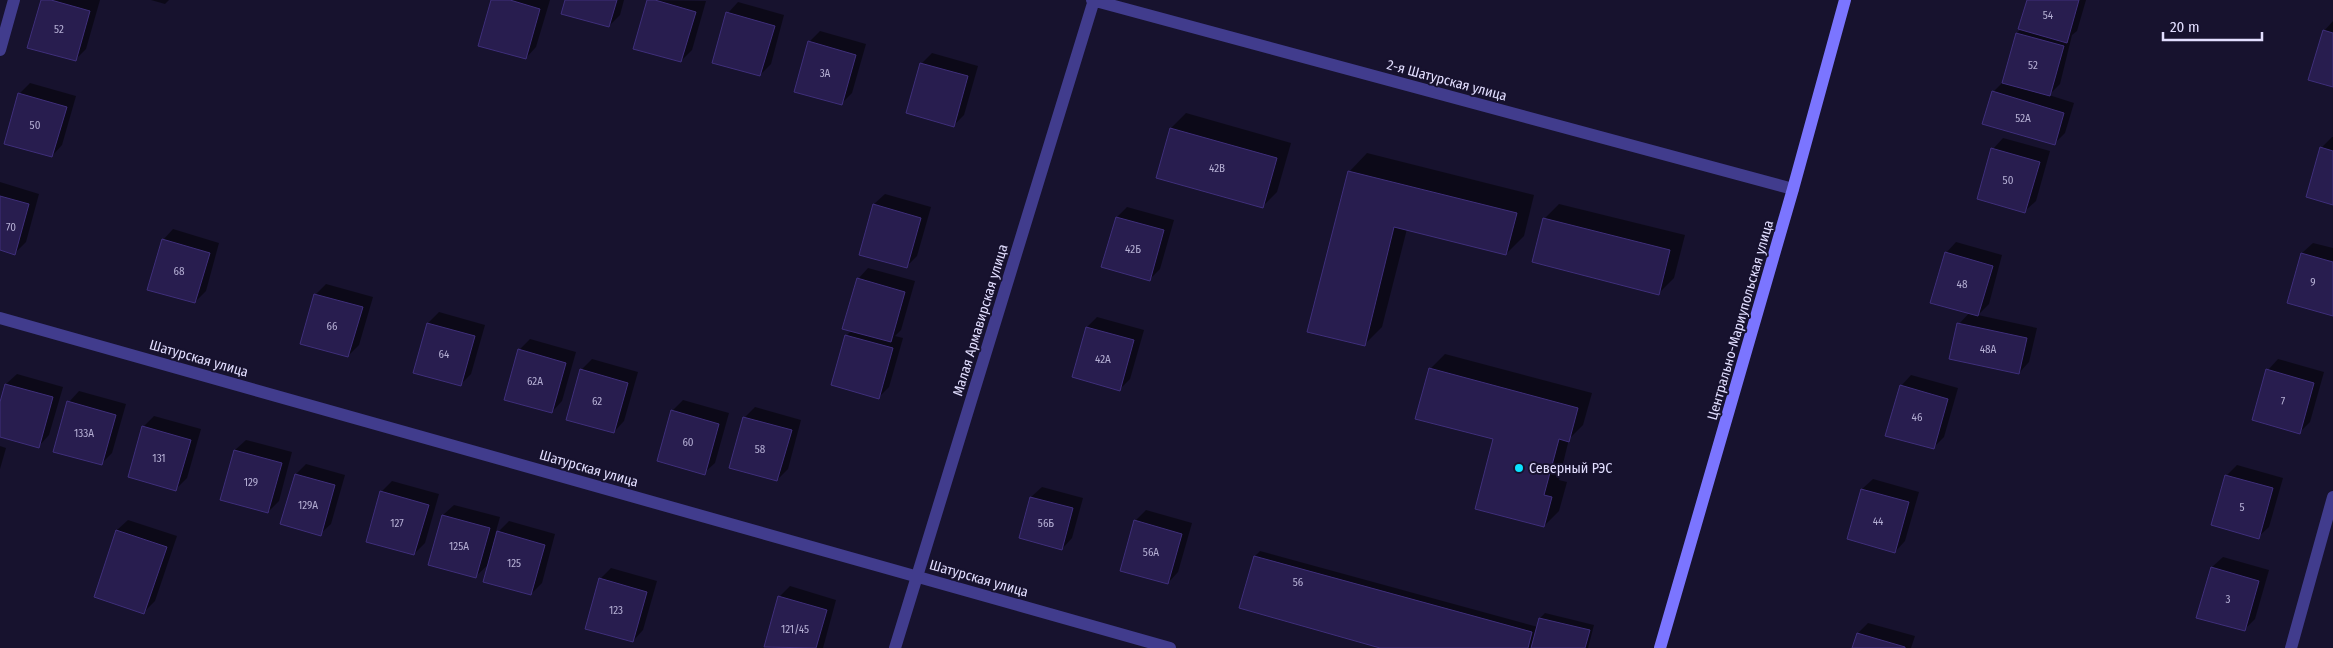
<svg xmlns="http://www.w3.org/2000/svg" width="2333" height="648" font-family="'Fira Sans Condensed',sans-serif">
  <rect width="100%" height="100%" fill="#17122e"/>
  <!-- shadow -->
  <path fill="#0007" d="M42 0H100L86 49 75 60Z
    M151 0H169L165 4Z
    M492 0H550L536 47 526 58Z
    M567 0H624L620 15 609 26Z
    M648 0 706 1 692 50 681 61Z
    M2028 0H2086L2077 31 2072 35 2060 84 2049 95 2074 103 2065 133 2054 144 1993 92 2004 81 2017 33 2021 29Z
    M738 2 784 15 771 64 760 75 728 13Z
    M2333 21V86L2324 31Z
    M820 31 866 44 852 93 841 104 809 42Z
    M932 53 978 66 964 115 954 125 921 64Z
    M30 83 76 96 62 145 52 156 19 94Z
    M1186 113 1291 143 1277 192 1262 207 1158 177 1171 128Z
    M2332 137H2333V204L2321 148Z
    M2003 138 2050 151 2036 201 2025 211 1993 149Z
    M1367 153 1534 195 1524 236 1506 254 1407 229 1382 327 1364 345 1349 172Z
    M0 182 39 194 26 242 15 253 0 249Z
    M885 194 931 207 917 256 907 266 860 254 874 204Z
    M1559 204 1685 235 1674 278 1659 293 1544 219Z
    M1127 207 1174 220 1160 269 1149 280 1117 217Z
    M173 229 219 243 206 291 195 302 163 240Z
    M1956 242 2002 255 1989 304 1978 315 2037 328 2029 362 2019 373 1959 324 1970 312 1946 253Z
    M2313 243 2333 248V315L2288 302 2302 253Z
    M868 268 915 281 901 330 895 336 903 338 889 387 879 397 846 336 852 330 858 279Z
    M326 284 373 297 359 345 348 356 302 343 316 294Z
    M439 312 485 325 471 374 460 385 414 372 428 323Z
    M1097 317 1144 330 1130 379 1119 390 1087 327Z
    M530 339 576 352 562 401 552 412 519 350Z
    M1445 354 1592 393 1583 425 1569 439 1559 480 1567 482 1559 511 1544 526 1495 439 1430 369Z
    M592 359 638 372 624 421 614 432 581 370Z
    M2278 359 2324 372 2310 422 2300 432 2268 370Z
    M17 374 63 387 49 435 39 446 0 435V406L6 384Z
    M1911 375 1958 388 1944 437 1933 448 1901 386Z
    M79 391 126 404 112 453 101 464 69 402Z
    M683 400 729 413 715 463 704 473 672 411Z
    M755 407 801 420 788 469 777 480 744 418Z
    M154 416 201 429 187 478 176 489 143 427Z
    M246 440 292 452 279 501 268 512 222 499 235 450Z
    M0 446 6 448 0 469Z
    M306 464 345 475 331 524 320 534 296 474Z
    M2237 465 2283 478 2269 527 2258 537 2226 476Z
    M1873 479 1919 492 1905 541 1895 552 1862 489Z
    M392 481 439 494 425 543 414 554 381 492Z
    M1042 487 1083 498 1072 538 1062 549 1031 497Z
    M454 505 500 517 495 535 509 521 555 534 542 583 531 594 490 563 475 577 429 564 443 515Z
    M1146 510 1192 523 1178 572 1168 583 1135 521Z
    M128 520 177 536 155 601 144 612 96 596 117 530Z
    M1260 551 1538 627 1540 618 1545 613 1594 625 1588 648H1385L1255 556Z
    M2223 557 2269 570 2255 619 2244 630 2212 567Z
    M611 568 657 581 643 630 633 641 600 579Z
    M790 586 836 600 823 648 766 646 779 597Z
    M1868 623 1915 636 1911 648H1854L1858 633Z"/>
  <!-- building -->
  <path fill="#281d4f" stroke="#3f2f7b" d="M41 0H51L90 11 76 61 27 48Z
    M491 0H510L540 9 526 59 478 46Z
    M565 0H617L609 27 561 14Z
    M647 0H655L696 12 681 62 633 49Z
    M2027 0H2079L2067 43 2018 29Z
    M726 12 775 26 760 76 712 63Z
    M2323 30 2333 33V87L2308 80Z
    M2016 33 2064 46 2050 96 2002 83Z
    M808 41 856 55 842 105 794 92Z
    M920 63 968 76 954 127 906 113Z
    M1992 91 2064 113 2055 145 1982 124Z
    M18 93 67 107 52 157 4 144Z
    M1170 128 1277 158 1263 208 1156 178Z
    M2320 147 2333 151V205L2306 197Z
    M1991 148 2040 162 2025 213 1977 199Z
    M1348 171 1517 213 1506 255 1394 227 1365 346 1307 332Z
    M0 196 29 204 15 255 0 250Z
    M873 204 921 218 907 268 859 255Z
    M1116 217 1164 230 1150 281 1101 267Z
    M1543 218 1670 250 1659 295 1532 262Z
    M162 239 210 253 195 303 147 290Z
    M1945 252 1993 266 1978 316 1930 303Z
    M2301 253 2333 262V316L2287 303Z
    M857 278 905 292 891 342 842 329Z
    M314 294 363 307 348 357 300 344Z
    M427 323 475 336 461 386 413 373Z
    M1957 323 2027 338 2019 374 1949 359Z
    M1086 327 1134 340 1120 391 1072 377Z
    M845 335 893 348 879 399 831 385Z
    M518 349 566 363 552 413 504 400Z
    M1429 368 1578 408 1569 442 1559 439 1544 495 1552 497 1544 527 1475 509 1493 439 1415 419Z
    M580 369 628 383 614 433 566 420Z
    M2266 369 2314 383 2300 434 2252 420Z
    M5 384 53 397 39 448 0 437V402Z
    M1900 385 1948 399 1934 449 1885 436Z
    M67 401 116 415 102 465 53 452Z
    M671 410 719 424 705 475 657 461Z
    M743 417 792 430 777 481 729 468Z
    M142 426 191 440 176 491 128 477Z
    M234 450 282 463 268 513 220 500Z
    M295 474 335 485 321 536 280 524Z
    M2225 475 2273 488 2259 539 2211 525Z
    M1861 489 1909 502 1895 553 1847 539Z
    M380 491 429 505 414 555 366 542Z
    M1030 497 1073 508 1062 550 1019 538Z
    M442 515 490 528 476 578 428 565Z
    M1134 520 1182 534 1168 584 1120 571Z
    M116 530 167 547 144 614 94 597Z
    M497 531 545 545 531 595 483 582Z
    M1254 556 1532 632 1528 648H1380L1239 608Z
    M2211 567 2259 581 2245 631 2196 618Z
    M599 578 647 592 633 642 585 629Z
    M778 596 827 610 816 648 764 647Z
    M1539 618 1590 630 1585 648H1531Z
    M1857 633 1905 647V648H1852Z"/>
  <g fill="none" stroke-linecap="round" stroke-linejoin="round">
    <!-- street -->
    <path stroke="#413c8d" stroke-width="12" d="M1092 0 1793 189
      M0 50 14 0
      M0 318 1170 648
      M895 648 1094 0
      M2291 648 2333 497"/>
    <!-- secondary -->
    <path stroke="#7b75ff" stroke-width="12" d="M1660 648 1793 189 1845 0"/>
  </g>
  <!-- markers -->
  <circle fill="#0ae2ff" stroke="#17122e" stroke-width="2" cx="1519" cy="468" r="5"/>
  <g text-anchor="middle" stroke-width="4" stroke-linejoin="round" paint-order="stroke">
    <!-- number labels -->
    <g font-size="11" fill="#b4aed3">
      <text x="2048" y="19">54</text>
      <text x="59" y="33">52</text>
      <text x="2033" y="69">52</text>
      <text x="825" y="77">3А</text>
      <text x="2023" y="122">52А</text>
      <text x="35" y="129">50</text>
      <text x="1217" y="172">42В</text>
      <text x="2008" y="184">50</text>
      <text x="11" y="231">70</text>
      <text x="1133" y="253">42Б</text>
      <text x="179" y="275">68</text>
      <text x="2313" y="286">9</text>
      <text x="1962" y="288">48</text>
      <text x="332" y="330">66</text>
      <text x="1988" y="353">48А</text>
      <text x="444" y="358">64</text>
      <text x="1103" y="363">42А</text>
      <text x="535" y="385">62А</text>
      <text x="597" y="405">62</text>
      <text x="2283" y="405">7</text>
      <text x="1917" y="421">46</text>
      <text x="84" y="437">133А</text>
      <text x="688" y="446">60</text>
      <text x="760" y="453">58</text>
      <text x="159" y="462">131</text>
      <text x="251" y="486">129</text>
      <text x="308" y="509">129А</text>
      <text x="2242" y="511">5</text>
      <text x="1878" y="525">44</text>
      <text x="397" y="527">127</text>
      <text x="1046" y="527">56Б</text>
      <text x="459" y="550">125А</text>
      <text x="1151" y="556">56А</text>
      <text x="514" y="567">125</text>
      <text x="1298" y="586">56</text>
      <text x="2228" y="603">3</text>
      <text x="616" y="614">123</text>
      <text x="795" y="633">121/45</text>
    </g>
    <!-- street labels -->
    <g font-size="14" fill="#e2deff" stroke="#17122e">
      <text transform="translate(1447 80) rotate(15)" y="5">2-я Шатурская улица</text>
      <text transform="translate(980 320) rotate(-73)" y="5">Малая Армавирская улица</text>
      <text transform="translate(1740 320) rotate(-74)" y="5">Центрально-Мариупольская улица</text>
      <text transform="translate(199 358) rotate(16)" y="5">Шатурская улица</text>
      <text transform="translate(589 468) rotate(16)" y="5">Шатурская улица</text>
      <text transform="translate(979 578) rotate(16)" y="5">Шатурская улица</text>
    </g>
    <!-- poi labels -->
    <g font-size="14" fill="#e2deff" stroke="#17122e" text-anchor="start">
      <text x="1529" y="473">Северный РЭС</text>
    </g>
  </g>
  <!-- scale -->
  <path d="M2163 32v8h99v-8" fill="none" stroke="#e2deff" stroke-width="2.5"/>
  <text x="2170" y="32" font-size="15" fill="#e2deff" stroke="#17122e" stroke-width="4" paint-order="stroke">20 m</text>
</svg>
